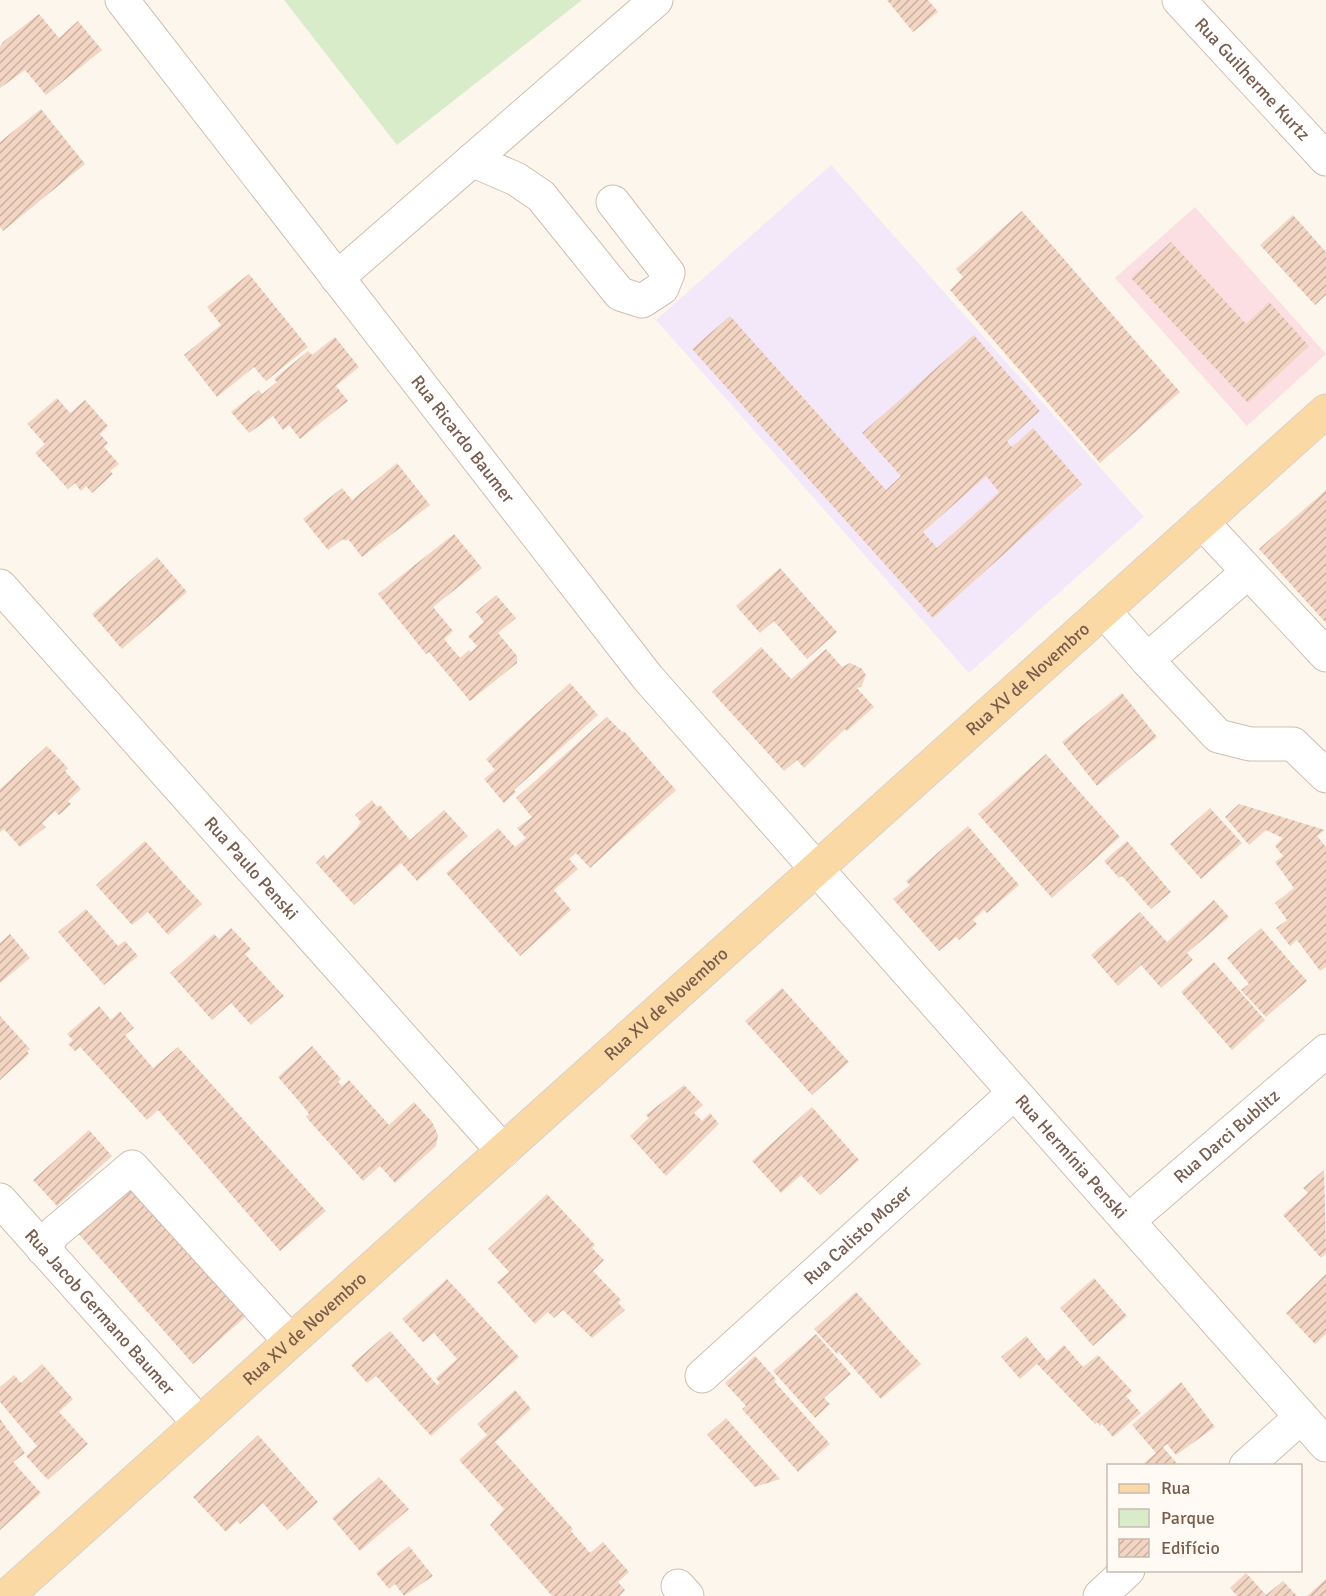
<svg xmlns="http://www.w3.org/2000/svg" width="1326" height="1596" font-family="Signika,sans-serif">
  <defs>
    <pattern id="building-hatch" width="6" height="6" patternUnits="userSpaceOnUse" patternTransform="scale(1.5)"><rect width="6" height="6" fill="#f3d5c3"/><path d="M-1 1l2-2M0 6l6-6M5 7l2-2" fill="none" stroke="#cab0a1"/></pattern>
  </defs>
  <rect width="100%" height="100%" fill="#fdf6ec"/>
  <!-- education -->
  <path fill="#f3e8fa" d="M831 165 1144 517 969 673 656 320Z"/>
  <!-- medical -->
  <path fill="#fbdfe3" d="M1195 207 1326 354 1247 426 1115 278Z"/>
  <!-- green -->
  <path fill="#d8ecc9" d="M284 0H582L397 145Z"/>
  <!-- building -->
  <path fill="url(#building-hatch)" fill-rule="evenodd" d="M887 0H928L938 12 913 32Z
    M39 14 59 38 78 21 102 50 46 95 25 70 0 88V47L3 42Z
    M41 109 85 164 3 231 0 227V142Z
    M1022 211 1180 392 1100 463 950 290 963 277 956 269Z
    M1293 215 1326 252V295L1315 305 1260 245Z
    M1171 242 1246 324 1269 302 1309 346 1248 403 1131 278Z
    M249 274 308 347 266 381 254 367 217 397 184 355 221 325 207 307Z
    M730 316 886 490 901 476 862 433 974 335 1040 411 1007 441 1012 447 1033 428 1082 484 933 618 692 349ZM986 476 999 492 937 548 923 532Z
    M335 337 359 367 336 386 348 401 300 439 289 425 283 430 273 416 249 433 231 412 259 390 262 394 277 382 274 379 308 351 312 355Z
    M57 398 70 413 85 400 108 426 100 434 108 443 104 447 119 464 110 471 113 474 92 493 86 486 81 491 75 483 68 489 35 453 45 444 27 424Z
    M397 463 430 505 362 557 348 539 345 541 343 539 328 550 303 519 342 488 352 500Z
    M1326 490V623L1259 549Z
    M454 534 482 568 433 607 453 631 444 639 460 658 469 650 471 652 477 646 468 636 484 622 476 612 496 595 516 618 498 633 517 656V663L470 701 429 652 426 654 378 594Z
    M157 557 187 592 122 649 92 614Z
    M780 568 837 632 807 659 774 621 760 633 736 606Z
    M761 647 791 679 826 649 842 667 850 663 861 668 866 675 861 687 857 688 874 707 847 731 845 729 804 768 797 760 784 771 712 692Z
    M570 683 598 715 514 790 516 792 504 803 484 779 495 770 486 759Z
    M1122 693 1157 737 1097 786 1062 742Z
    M607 717 622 732 624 731 676 790 590 868 576 853 569 859 578 869 554 890 571 910 520 956 446 873 498 828 515 847 526 838 517 828 532 817 516 798Z
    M47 746 68 768 65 771 81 789 68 801 71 804 59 815 55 811 42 823 46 827 20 847 4 829 0 832V789Z
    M1046 754 1120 837 1052 898 978 814Z
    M372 800 377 807 380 805 410 840 444 810 468 836 417 881 401 863 354 905 316 863 324 855 327 859 357 828 361 822 355 815Z
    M1239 804 1325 830 1317 836 1326 847V967L1320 971 1297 940 1290 946 1276 928 1287 920 1275 903 1294 888 1275 862 1283 856 1275 846 1283 838 1266 830 1249 845 1225 817Z
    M1210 808 1242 843 1201 879 1170 844Z
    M968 826 1019 885 987 913 984 910 973 920 977 924 959 940 956 937 939 951 893 899 910 885 906 881Z
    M145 841 202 904 168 935 148 912 132 925 96 885Z
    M1127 841 1171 892 1151 909 1122 876 1119 878 1104 861Z
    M1214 900 1229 917 1187 953 1193 960 1161 988 1141 965 1118 986 1091 955 1140 912 1167 942Z
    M86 909 118 946 125 941 138 956 104 985 58 932Z
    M231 928 251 949 245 954 284 996 251 1025 231 1003 212 1020 170 973 214 934 219 939Z
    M1261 928 1307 981 1266 1017 1241 990 1249 984 1227 958Z
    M10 934 30 958 0 983V943Z
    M1214 962 1265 1020 1232 1050 1181 992Z
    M782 988 849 1062 812 1095 745 1021Z
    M99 1006 111 1020 120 1011 134 1028 125 1035 153 1068 178 1047 326 1211 280 1251 158 1110 147 1120 80 1047 75 1051 68 1044 73 1040 67 1034Z
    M0 1016 30 1049 27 1051 29 1054 0 1080Z
    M312 1046 341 1079 338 1082 342 1086 349 1080 389 1125 414 1102 432 1122 438 1135 436 1146 395 1183 380 1166 363 1181 306 1117 309 1114 303 1106 278 1077Z
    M684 1085 703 1105 694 1113 702 1121 710 1113 719 1124 666 1176 630 1136 649 1118 646 1115Z
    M812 1107 859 1160 820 1195 801 1175 781 1193 752 1161Z
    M89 1130 112 1156 57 1206 33 1180Z
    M130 1169 255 1308 193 1364 69 1223Z
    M1324 1170 1326 1253 1321 1258 1283 1215 1308 1193 1303 1188Z
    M547 1194 595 1245 592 1248 604 1260 593 1271 621 1300 618 1303 625 1310 592 1338 563 1310 554 1318 548 1312 535 1324 497 1282 509 1272 488 1249Z
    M1326 1274V1334L1315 1344 1286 1313Z
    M1094 1278 1127 1316 1093 1346 1060 1308Z
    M447 1279 519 1357 431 1436 376 1376 367 1383 351 1365 390 1331 437 1385 440 1383 436 1378 457 1359 434 1333 423 1342 402 1319Z
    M856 1292 921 1364 881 1399 839 1352 837 1354 814 1329Z
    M816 1334 851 1374 824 1398 830 1404 815 1418 773 1371Z
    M1026 1336 1047 1361 1064 1345 1083 1367 1098 1355 1132 1391 1126 1396 1141 1413 1113 1437 1102 1424 1100 1426 1097 1422 1095 1424 1037 1364 1020 1379 1001 1357Z
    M755 1356 776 1379 774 1381 830 1444 798 1472 742 1409 746 1406 725 1383Z
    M42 1364 73 1399 59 1412 88 1444 48 1480 26 1456 37 1446 0 1402V1387L14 1375 21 1383Z
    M1181 1382 1215 1427 1176 1455 1167 1444 1163 1447 1179 1466H1141L1156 1453 1132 1425Z
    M515 1390 531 1409 495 1442 573 1529 571 1531 590 1553 603 1542 629 1572 618 1582 625 1590 619 1596H552L490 1525 504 1509 459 1460 487 1435 477 1424Z
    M726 1418 780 1479 755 1487 707 1435Z
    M0 1419 25 1453 13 1462 41 1493 0 1530Z
    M258 1435 318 1502 287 1530 263 1503 240 1524 237 1521 226 1532 193 1497Z
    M379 1477 409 1509 360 1551 332 1518Z
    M409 1546 433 1576 404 1596 395 1584 389 1589 376 1573Z
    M1246 1573 1266 1595 1283 1581 1297 1596H1237L1230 1588Z
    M1326 1579V1596H1307Z"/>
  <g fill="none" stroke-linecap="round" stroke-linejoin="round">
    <defs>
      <g id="minor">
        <path id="s1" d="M122 0 648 678 1326 1445"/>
        <path id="s2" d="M1179 0 1326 159"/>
        <path d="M472 160 516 179 541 196 620 294 642 301 662 288 668 273 613 202"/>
        <path d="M337 278 656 0"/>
        <path d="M1202 522 1326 655"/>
        <path d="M1248 572 1147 660 1218 736 1250 744H1293L1326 776"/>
        <path id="s3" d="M0 586 503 1151"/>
        <path d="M1104 611 1147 660"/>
        <path id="s4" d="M0 1200 199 1423"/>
        <path id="s5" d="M1128 1221 1326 1051"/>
        <path d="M43 1249 54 1233 132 1167 290 1341"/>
        <path id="s6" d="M702 1376 1014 1093"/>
        <path d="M1246 1466 1301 1417"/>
        <path d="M678 1586 687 1596"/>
        <path d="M1100 1596 1128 1570"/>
      </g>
      <g id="major">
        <path id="s7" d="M7 1596 1326 411"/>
      </g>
    </defs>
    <!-- minor casing -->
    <use href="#minor" stroke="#d1beb0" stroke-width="35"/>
    <!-- major casing -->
    <use href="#major" stroke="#dad1cd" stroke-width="35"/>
    <!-- minor -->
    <use href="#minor" stroke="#fff" stroke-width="33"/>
    <!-- major -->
    <use href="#major" stroke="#fbd9a5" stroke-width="33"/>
  </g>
  <g text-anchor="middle" stroke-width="4.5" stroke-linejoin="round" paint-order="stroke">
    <!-- street labels -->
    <g font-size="18" fill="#7a5c4d" stroke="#fffaf3">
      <text dy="6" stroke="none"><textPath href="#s2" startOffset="108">Rua Guilherme Kurtz</textPath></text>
      <text dy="6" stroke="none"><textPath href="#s1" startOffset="556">Rua Ricardo Baumer</textPath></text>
      <text dy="6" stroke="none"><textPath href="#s7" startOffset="1372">Rua XV de Novembro</textPath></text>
      <text dy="6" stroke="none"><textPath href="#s3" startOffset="378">Rua Paulo Penski</textPath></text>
      <text dy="6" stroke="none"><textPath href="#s7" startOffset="886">Rua XV de Novembro</textPath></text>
      <text dy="6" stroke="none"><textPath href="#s5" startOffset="130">Rua Darci Bublitz</textPath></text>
      <text dy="6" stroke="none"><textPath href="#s1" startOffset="1497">Rua Hermínia Penski</textPath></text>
      <text dy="6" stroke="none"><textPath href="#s6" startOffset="210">Rua Calisto Moser</textPath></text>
      <text dy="6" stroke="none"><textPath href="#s4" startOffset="150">Rua Jacob Germano Baumer</textPath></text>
      <text dy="6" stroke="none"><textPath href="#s7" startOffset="400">Rua XV de Novembro</textPath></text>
    </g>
  </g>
  <!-- legend -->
  <rect x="1107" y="1464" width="195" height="108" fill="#fffaf3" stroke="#cabbb1" stroke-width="1.5"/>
  <rect x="1119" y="1484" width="30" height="9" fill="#fbd9a5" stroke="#cabbb1" stroke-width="1.5"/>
  <text x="1161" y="1494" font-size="18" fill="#7a5c4d">Rua</text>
  <rect x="1119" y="1509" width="30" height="18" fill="#d8ecc9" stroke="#cabbb1" stroke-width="1.5"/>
  <text x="1161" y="1524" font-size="18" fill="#7a5c4d">Parque</text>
  <rect x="1119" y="1539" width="30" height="18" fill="url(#building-hatch)" stroke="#cabbb1" stroke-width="1.5"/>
  <text x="1161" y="1554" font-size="18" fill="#7a5c4d">Edifício</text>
</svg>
